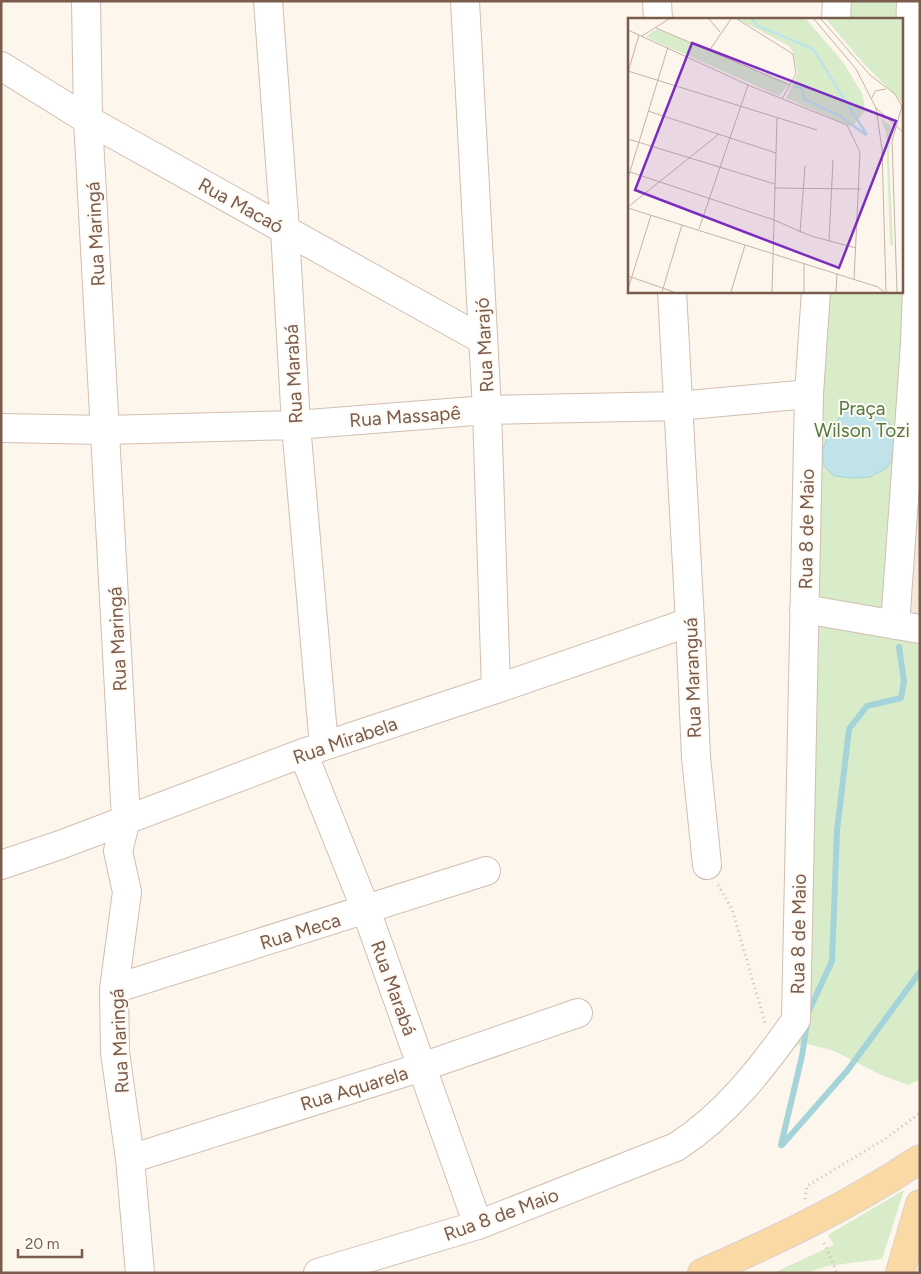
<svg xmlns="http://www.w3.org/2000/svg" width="921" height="1274" font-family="Figtree,sans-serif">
  <rect width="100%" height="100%" fill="#fdf6ec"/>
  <!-- residential -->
  <path fill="#f5e8da" d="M920 402V626L903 614Z"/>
  <!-- green -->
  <path fill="#d8ecc9" d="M841 1H906L915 272 897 618 828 602 813 595 822 291H902V19H840Z
    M825 620 920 637V1080L908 1085 879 1074 834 1051 804 1043 795 1046C812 908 813 768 818 629Z
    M904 1190 882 1259 827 1266 806 1273H773L834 1245 828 1235Z"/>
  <!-- water -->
  <path fill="#bfe3e8" stroke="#a5d3da" d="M856 406 875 413 889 422 895 437V457L885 469 870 477 854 478 834 476 824 466 822 452 829 433 841 415Z"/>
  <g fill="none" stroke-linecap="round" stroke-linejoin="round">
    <!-- stream -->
    <path stroke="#a5d3da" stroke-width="6" d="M808 1013 832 961 837 831 849 729 867 706 901 698 904 681 899 647
      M781 1145 802 1056 807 1023
      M782 1145 847 1071 920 972"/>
    <defs>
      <path id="minor" d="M86 1 88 120 126 819 118 851 127 892 114 989 115 1052 130 1159 140 1273
        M268 1 285 230 296 425 324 746
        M465 1 487 410 496 689
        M657 1 658 19
        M836 19 837 1
        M1 66 88 120 483 340
        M672 291 690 622 696 757 707 865
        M1 428 106 430 296 425 487 410 678 406 809 394
        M804 609 920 629
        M895 625 915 344 917 288 909 68 911 1
        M303 753 366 910 478 1225
        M1 865 60 845 303 753 496 689 690 622
        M114 989 486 871
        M130 1159 422 1067 578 1013
        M318 1273 478 1225 676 1147C726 1115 762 1068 796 1020L809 394 816 291"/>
      <path id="major" d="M702 1273C778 1240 851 1205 920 1159
        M900 1273 920 1204"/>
    </defs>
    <!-- minor casing -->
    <use href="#minor" stroke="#d1beb0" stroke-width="30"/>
    <!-- major casing -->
    <use href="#major" stroke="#dad1cd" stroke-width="30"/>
    <!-- path -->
    <path stroke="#d9b8a5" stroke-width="3" stroke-dasharray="1 4" stroke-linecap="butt" d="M718 885 732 909 765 1023
      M805 1199 807 1186 885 1139 920 1113
      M824 1243 837 1273"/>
    <!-- minor -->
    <use href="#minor" stroke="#fff" stroke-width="28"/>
    <!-- major -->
    <use href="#major" stroke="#fbd9a5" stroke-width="28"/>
  </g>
  <g text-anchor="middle" stroke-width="4" stroke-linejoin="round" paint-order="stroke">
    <!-- street labels -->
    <g font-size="19" fill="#7a5c4d" stroke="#fffaf3">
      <text transform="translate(241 205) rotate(29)" y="7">Rua Macaó</text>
      <text transform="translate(95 234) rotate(-93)" y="7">Rua Maringá</text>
      <text transform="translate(484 345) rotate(-93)" y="7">Rua Marajó</text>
      <text transform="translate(293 374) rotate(-93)" y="7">Rua Marabá</text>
      <text transform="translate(405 416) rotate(-4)" y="7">Rua Massapê</text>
      <text transform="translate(806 529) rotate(-89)" y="7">Rua 8 de Maio</text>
      <text transform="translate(117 639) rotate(-93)" y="7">Rua Maringá</text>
      <text transform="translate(692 678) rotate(-92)" y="7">Rua Maranguá</text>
      <text transform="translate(345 740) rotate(-19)" y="7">Rua Mirabela</text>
      <text transform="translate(300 931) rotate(-17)" y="7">Rua Meca</text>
      <text transform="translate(798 934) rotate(-89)" y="7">Rua 8 de Maio</text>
      <text transform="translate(394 988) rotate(70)" y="7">Rua Marabá</text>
      <text transform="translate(119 1041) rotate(-93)" y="7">Rua Maringá</text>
      <text transform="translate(354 1088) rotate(-17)" y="7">Rua Aquarela</text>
      <text transform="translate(501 1214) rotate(-20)" y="7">Rua 8 de Maio</text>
    </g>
    <!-- park labels -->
    <g font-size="19" fill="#537a41" stroke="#fffaf3">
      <text x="862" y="415">Praça<tspan x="862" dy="22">Wilson Tozi</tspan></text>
    </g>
  </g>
  <!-- overview -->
  <g transform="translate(628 18)">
    <rect width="275" height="275" fill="#fdf6ec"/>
    <path d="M110 1H178L215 44 235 77 237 93 224 109 158 80 170 55 165 34 161 28ZM198 1H275V85L237 47ZM26 12H31L161 66 151 78 18 19ZM253 100 263 108 261 136 265 227H262L258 115Z" fill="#d8ecc9"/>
    <path fill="none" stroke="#bfe3e8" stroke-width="2.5" d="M124 1 130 8 185 31 239 117M166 68 174 71 176 81 212 98 238 117"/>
    <path fill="none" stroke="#c5b3a7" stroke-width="1" d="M81 1 92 14M109 1 165 36 168 56 154 81M186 1 228 51 248 90 275 114M193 1 242 57 267 76 275 90M28 10 162 67M0 12 120 67 219 107 232 134 226 262M14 18 41 1M81 33 103 1M0 53 189 112M0 54 11 17M244 80 247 73 258 71M248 90 254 131 258 274M20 93 148 135M0 121 147 166M2 154 146 202 183 218 228 230M0 160 40 29M146 170 233 171M0 189 91 116M0 190 250 269 256 274M71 211 120 67M172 215 177 148M201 223 205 142M176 245V274M0 258 46 274M0 271 23 197M34 274 54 207M103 274 117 227M144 274 149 100M208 274 209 256M269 274 264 123 274 88"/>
    <path fill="#7b2cbf" fill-opacity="0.15" stroke="#7b2cbf" stroke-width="2.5" d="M64 25 268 103 211 250 7 172Z"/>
    <rect width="275" height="275" fill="none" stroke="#7a5c4d" stroke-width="2.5"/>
  </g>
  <!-- border -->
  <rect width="921" height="1274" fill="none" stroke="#7a5c4d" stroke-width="5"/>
  <!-- scale -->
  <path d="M18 1249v8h64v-8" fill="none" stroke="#7a5c4d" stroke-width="2.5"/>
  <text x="25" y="1249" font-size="15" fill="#7a5c4d" stroke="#fffaf3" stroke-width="4" paint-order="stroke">20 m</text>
</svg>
